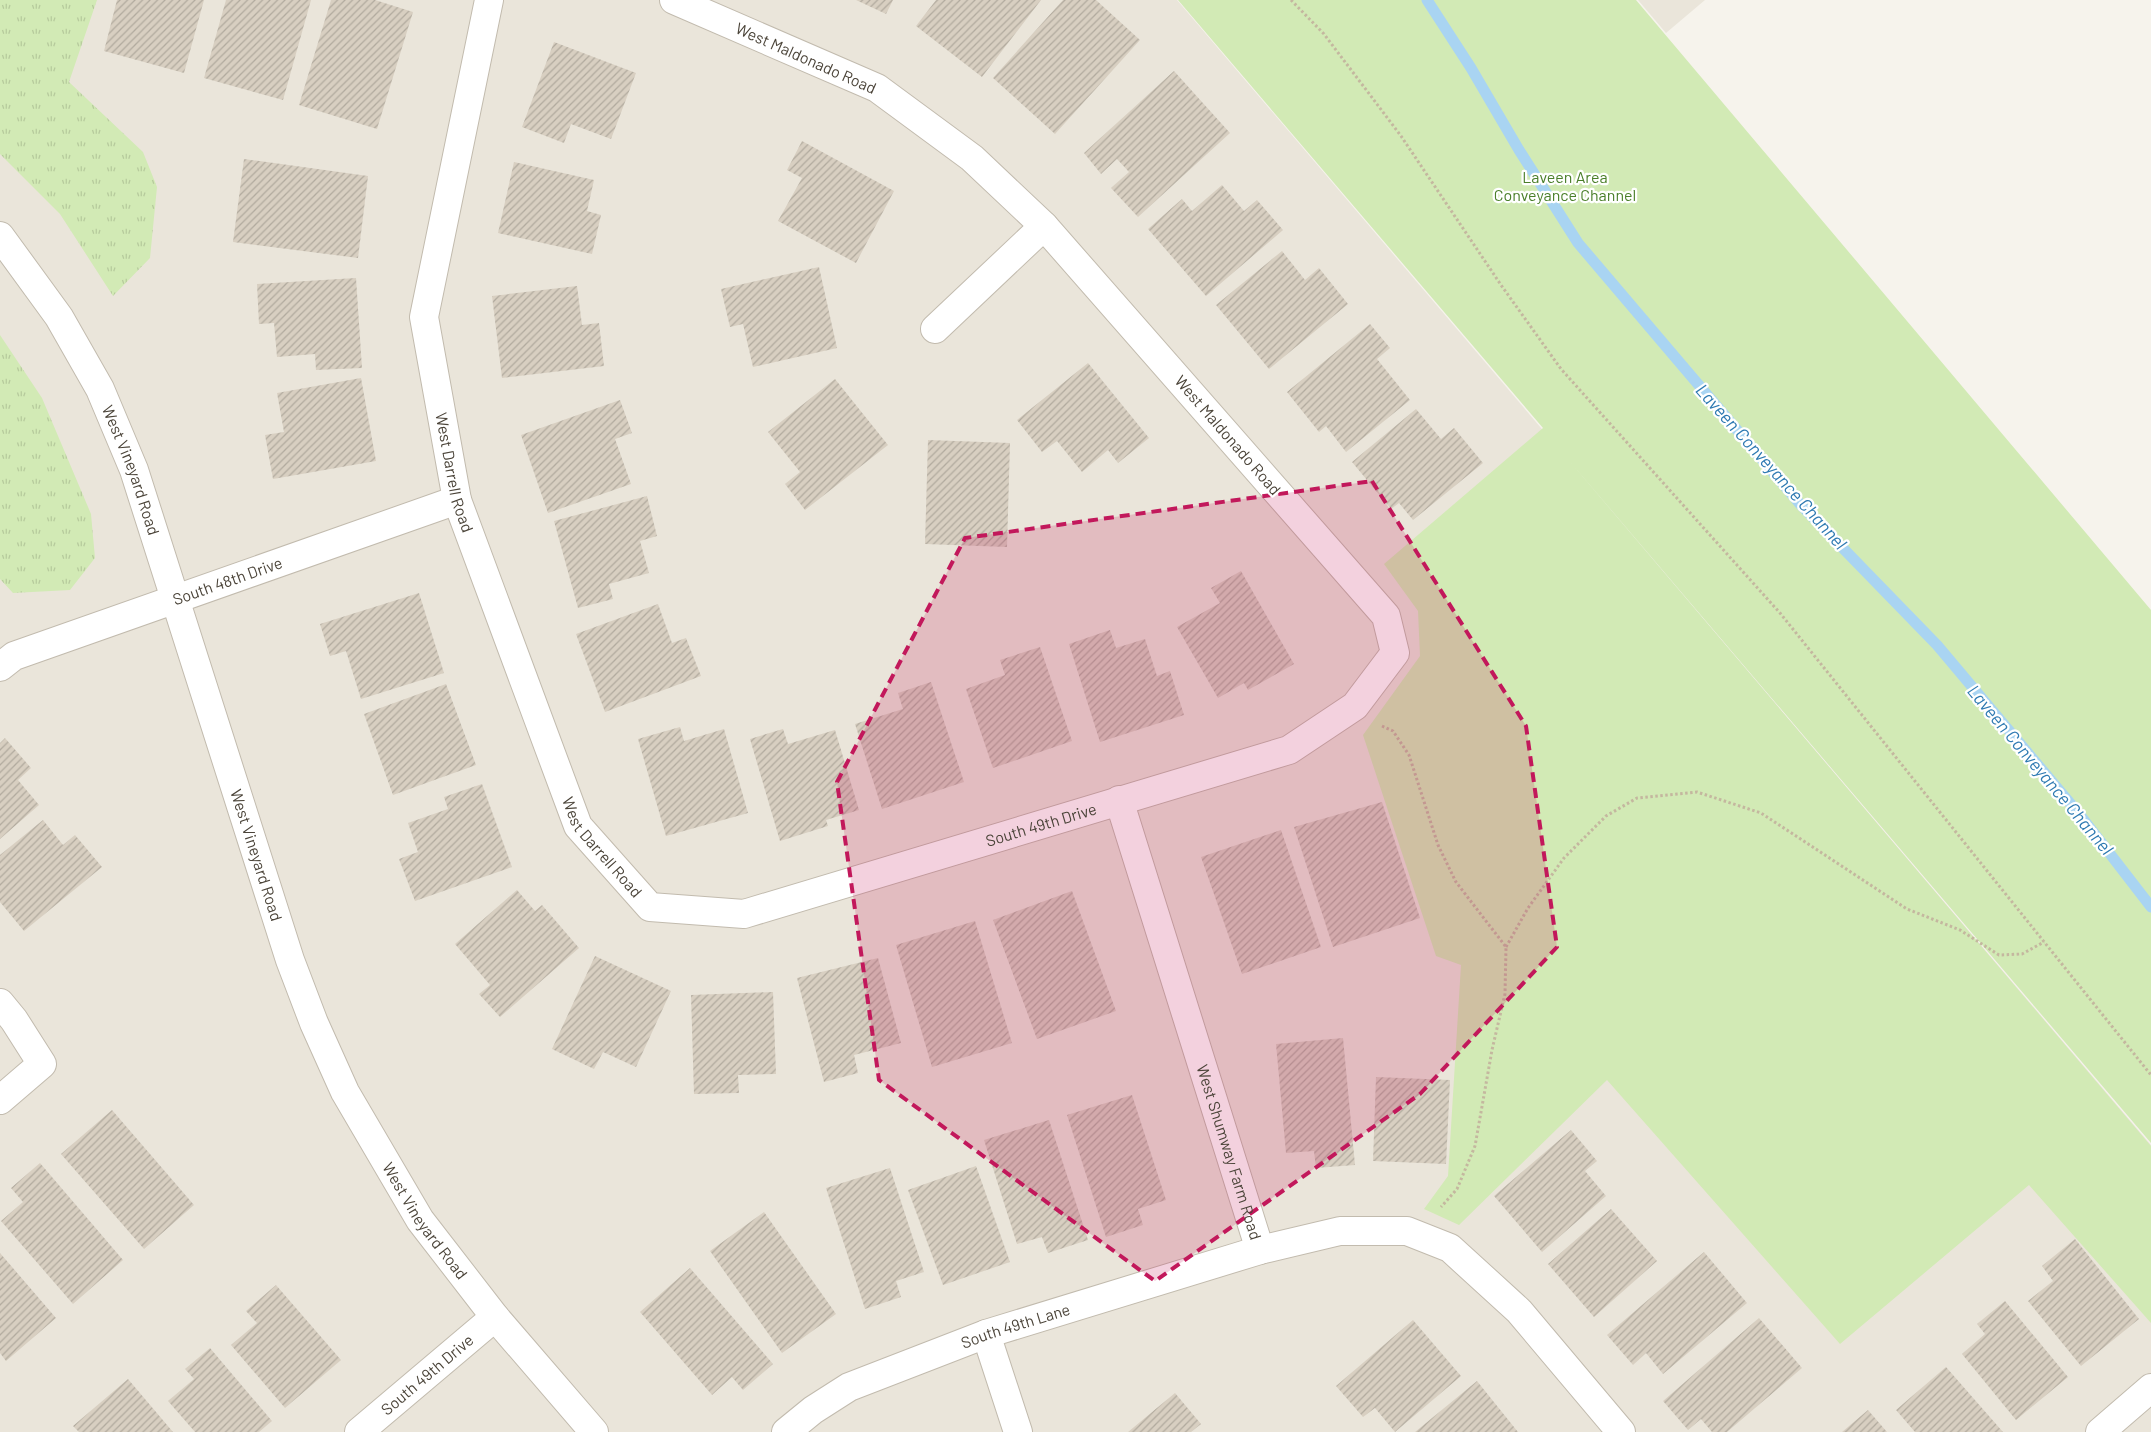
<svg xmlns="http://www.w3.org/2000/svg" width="2151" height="1432" font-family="Barlow,sans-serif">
  <defs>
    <pattern id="grass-tufts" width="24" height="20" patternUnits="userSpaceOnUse" patternTransform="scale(1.25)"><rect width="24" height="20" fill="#d2eab5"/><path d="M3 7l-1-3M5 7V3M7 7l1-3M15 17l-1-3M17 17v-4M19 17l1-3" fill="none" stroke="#b6ca9c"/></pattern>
    <pattern id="building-hatch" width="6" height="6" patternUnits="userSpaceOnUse" patternTransform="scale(1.25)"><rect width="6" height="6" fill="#d8cfc1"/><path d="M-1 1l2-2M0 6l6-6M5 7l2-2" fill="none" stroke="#b1aa9e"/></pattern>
  </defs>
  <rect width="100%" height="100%" fill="#f6f3ec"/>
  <!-- residential -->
  <path fill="#eae5da" d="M0 0H1177L2151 1145V1432H0Z
    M1638 0H1705L1666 33Z"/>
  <!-- grass -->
  <path fill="url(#grass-tufts)" d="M0 0H97L69 82 143 152 157 187 150 258 113 296 60 214 0 154Z
    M0 335 42 398 91 514 95 558 70 590 13 593 0 579Z"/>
  <!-- park -->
  <path fill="#d2eab5" d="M1178 0H1636L2151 610V1143L1566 457 2151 1146V1323L2029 1185 1840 1344 1607 1080 1459 1225 1424 1209 1448 1176 1461 965 1436 956 1363 735 1420 656 1418 611 1384 564 1543 428Z"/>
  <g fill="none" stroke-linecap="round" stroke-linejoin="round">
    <!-- stream -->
    <path stroke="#a9d4f2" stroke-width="11" d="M1427 0 1471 68 1519 150 1578 243 1800 504 1937 645 2080 815 2151 907"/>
  </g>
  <!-- building -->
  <path fill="url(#building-hatch)" d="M117 0H204L184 73 104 51Z
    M226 0H311L283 100 204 78Z
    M331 0H375L413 12 377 129 299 105Z
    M856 0H893L886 14Z
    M936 0H1041L982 77 916 26Z
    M1063 0H1096L1140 40 1055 134 993 78Z
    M554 42 636 73 611 139 571 124 564 143 522 127Z
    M1174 71 1230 133 1138 217 1111 188 1129 172 1117 159 1101 174 1084 153Z
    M802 141 894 191 856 263 778 221 802 178 787 170Z
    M244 159 368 176 358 258 233 242Z
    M514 162 594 180 587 211 601 215 592 254 498 233Z
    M1222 185 1244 211 1257 200 1283 230 1206 296 1148 229 1182 199 1192 211Z
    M1282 251 1305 280 1319 268 1348 304 1269 369 1216 305Z
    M819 267 837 348 753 367 743 324 730 327 721 289Z
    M356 278 362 368 316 370 315 354 277 357 274 323 259 324 257 284Z
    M577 286 582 325 599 323 604 366 502 378 492 296Z
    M1370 324 1390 348 1377 359 1410 400 1346 452 1326 426 1319 432 1287 392Z
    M1088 363 1149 438 1118 463 1108 450 1082 472 1057 441 1042 452 1017 420Z
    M361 378 376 461 273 479 265 435 284 432 277 393Z
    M835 379 888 445 805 510 785 484 800 472 768 432Z
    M620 400 632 433 615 439 631 484 548 513 521 435Z
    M1416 409 1441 439 1454 428 1483 463 1413 520 1399 503 1391 509 1352 462Z
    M928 440 1010 443 1007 547 925 544Z
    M647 496 657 536 640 541 649 573 609 584 613 599 578 608 554 521Z
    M1241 571 1294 664 1248 690 1244 683 1218 698 1177 627 1220 603 1211 588Z
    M419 593 444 673 361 699 346 651 330 656 320 624Z
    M658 604 672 643 686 638 701 676 605 712 576 634Z
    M1110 630 1116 648 1145 639 1157 676 1170 671 1184 715 1100 742 1069 644Z
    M1040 647 1072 741 993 768 966 689 1005 675 1000 660Z
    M931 682 964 782 882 809 855 724 903 709 898 693Z
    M446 684 476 765 393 795 364 714Z
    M680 727 684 741 724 729 748 813 666 836 638 739Z
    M783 729 788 744 835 730 859 810 826 820 828 826 780 841 750 739Z
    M5 738 31 768 18 780 39 805 0 839V743Z
    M482 784 512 867 415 901 399 859 418 852 408 823 448 809 444 797Z
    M1382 802 1420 918 1333 947 1294 827Z
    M43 820 63 845 75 835 102 867 24 931 0 902V855Z
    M1281 830 1321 947 1242 974 1201 857Z
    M517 890 535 911 542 905 579 948 500 1017 479 994 490 985 455 944Z
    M1072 891 1116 1011 1037 1039 993 920Z
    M975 921 1012 1043 932 1067 896 945Z
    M595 956 671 991 636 1067 603 1052 594 1069 552 1049Z
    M878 958 901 1043 854 1055 858 1073 824 1082 797 978Z
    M773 992 776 1074 738 1075 739 1093 694 1094 691 995Z
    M1343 1038 1355 1165 1316 1168 1314 1151 1286 1153 1276 1044Z
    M1376 1077 1450 1080 1446 1164 1373 1161Z
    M1132 1095 1166 1200 1138 1209 1143 1225 1106 1237 1067 1115Z
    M112 1110 194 1205 144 1249 61 1154Z
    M1049 1120 1088 1240 1048 1253 1042 1237 1017 1244 984 1140Z
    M1571 1130 1597 1161 1585 1171 1606 1196 1542 1252 1494 1196Z
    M40 1163 123 1260 73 1304 1 1221 23 1202 11 1188Z
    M976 1166 1010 1262 943 1285 908 1190Z
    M890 1168 924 1272 896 1281 901 1297 865 1309 826 1188Z
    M1611 1209 1657 1261 1594 1317 1548 1264Z
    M764 1212 836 1314 782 1353 710 1251Z
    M2075 1239 2139 1319 2081 1366 2028 1301 2053 1281 2042 1266Z
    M1704 1252 1747 1303 1663 1374 1646 1353 1633 1365 1607 1335Z
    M0 1253 56 1318 6 1361 0 1353Z
    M690 1268 773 1364 743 1390 732 1377 712 1395 640 1312Z
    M276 1285 341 1360 285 1408 231 1345 257 1323 246 1311Z
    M2005 1301 2068 1377 2016 1420 1962 1354 1985 1334 1977 1324Z
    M1759 1318 1802 1368 1727 1432H1712L1701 1419 1688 1430 1663 1401Z
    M1413 1320 1461 1376 1395 1432 1375 1408 1363 1417 1336 1386Z
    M210 1348 272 1421 259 1432H195L168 1401 194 1379 185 1369Z
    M1946 1367 2003 1432H1915L1896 1410Z
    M128 1379 173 1432H79L73 1426Z
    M1477 1381 1518 1432H1415Z
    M1175 1393 1201 1424 1191 1432H1128Z
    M1868 1410 1887 1432H1842Z"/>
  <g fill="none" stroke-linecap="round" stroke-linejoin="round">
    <defs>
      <g id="minor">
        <path id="s1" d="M489 0 424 317 457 500 578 826 650 907 744 914 1289 750 1355 706 1395 653 1386 616 1044 226 972 158 877 88 674 0"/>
        <path id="s2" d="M0 236 59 317 100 389 134 470 290 960 314 1023 345 1092 420 1220 495 1317 594 1432"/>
        <path d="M935 329 1044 226"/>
        <path id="s3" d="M0 667 14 656 457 500"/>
        <path id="s4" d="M1119 800 1260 1250"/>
        <path d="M0 1003 14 1020 42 1064 0 1100"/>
        <path d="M986 1334 1018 1432"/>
        <path id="s5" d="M359 1432 495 1317"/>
        <path id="s6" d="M786 1432 813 1410 849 1387 986 1334 1260 1250 1340 1231H1407L1450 1248 1519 1311 1621 1432"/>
        <path d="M2100 1432 2151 1388"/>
      </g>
    </defs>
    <!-- minor casing -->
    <use href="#minor" stroke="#c2bbae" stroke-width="30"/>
    <!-- path -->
    <path stroke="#c4b79f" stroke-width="3" stroke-dasharray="2.5 2.5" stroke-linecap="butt" d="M1291 0 1324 34 1401 136 1501 285 1561 369 1780 613 2151 1075
      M1382 726 1393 731 1409 755 1438 845 1456 882 1506 947 1505 994 1492 1050 1475 1146 1457 1189 1441 1207
      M1506 947 1528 908 1564 858 1606 816 1637 798 1697 792 1761 813 1907 909 1960 930 1999 955 2022 954 2044 942"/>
    <!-- minor -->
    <use href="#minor" stroke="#fff" stroke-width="28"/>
  </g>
  <!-- marked area -->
  <path fill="#c2185b" fill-opacity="0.2" stroke="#c2185b" stroke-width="4" stroke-dasharray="10 6" stroke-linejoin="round" d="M1372 481 1526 726 1557 947 1420 1094 1155 1281 879 1080 837 782 965 538Z"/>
  <g text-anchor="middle" stroke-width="4.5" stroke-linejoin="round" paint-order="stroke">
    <!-- street labels -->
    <g font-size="16" fill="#4b4439" stroke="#fff">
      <text transform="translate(806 58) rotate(24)" y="6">West Maldonado Road</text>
      <text transform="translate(1228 435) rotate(49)" y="6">West Maldonado Road</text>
      <text dy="6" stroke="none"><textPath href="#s2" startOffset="270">West Vineyard Road</textPath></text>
      <text dy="6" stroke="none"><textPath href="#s1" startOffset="482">West Darrell Road</textPath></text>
      <text dy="6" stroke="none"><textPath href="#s3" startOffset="244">South 48th Drive</textPath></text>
      <text dy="6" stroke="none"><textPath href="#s1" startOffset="1370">South 49th Drive</textPath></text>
      <text dy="6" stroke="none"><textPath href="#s1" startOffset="888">West Darrell Road</textPath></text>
      <text dy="6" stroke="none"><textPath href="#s2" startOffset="675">West Vineyard Road</textPath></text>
      <text dy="6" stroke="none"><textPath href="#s4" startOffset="369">West Shumway Farm Road</textPath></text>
      <text dy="6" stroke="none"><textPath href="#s2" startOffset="1080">West Vineyard Road</textPath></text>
      <text dy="6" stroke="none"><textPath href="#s6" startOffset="255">South 49th Lane</textPath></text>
      <text dy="6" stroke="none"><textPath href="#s5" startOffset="89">South 49th Drive</textPath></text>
    </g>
    <!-- park labels -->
    <g font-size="16" fill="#4a7f2a" stroke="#fff">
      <text x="1565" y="183">Laveen Area<tspan x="1565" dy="18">Conveyance Channel</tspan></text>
    </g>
    <!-- water labels -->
    <g font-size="18" font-style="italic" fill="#2e7ab2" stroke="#fff">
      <text transform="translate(1771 467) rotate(48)" y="6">Laveen Conveyance Channel</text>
      <text transform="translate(2040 770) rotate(50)" y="6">Laveen Conveyance Channel</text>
    </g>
  </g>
</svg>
